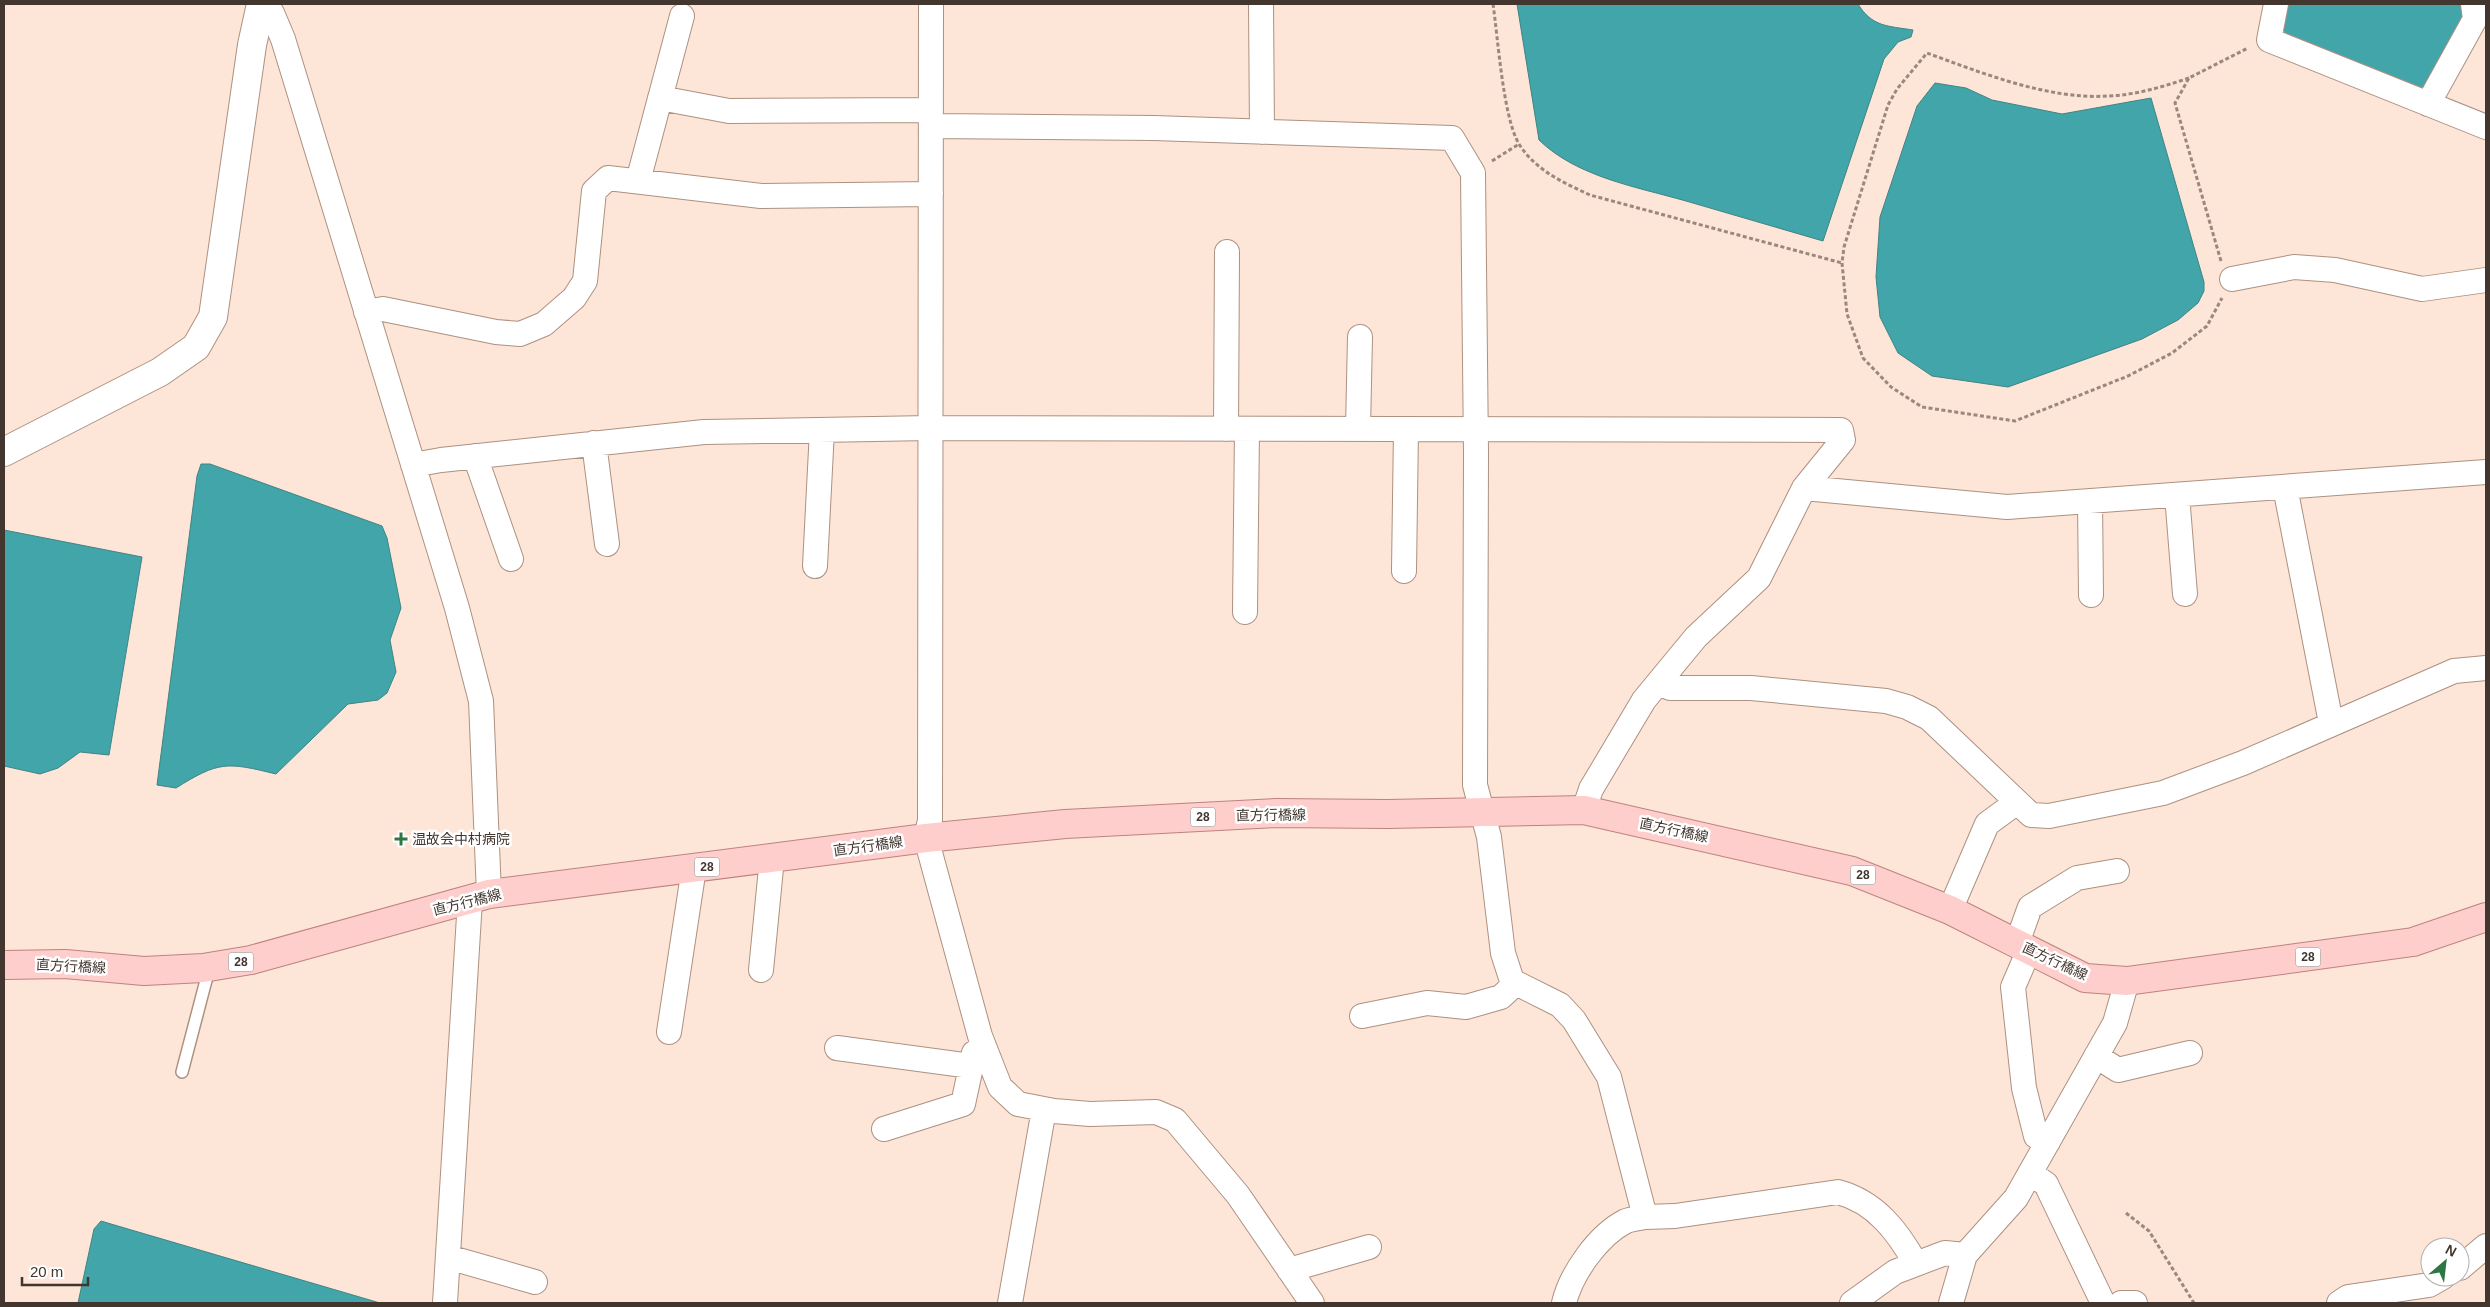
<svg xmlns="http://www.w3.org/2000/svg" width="2490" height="1307" font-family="Helvetica,'Noto Sans JP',sans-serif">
  <rect width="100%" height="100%" fill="#fde5d7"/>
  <!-- water -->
  <path fill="#41a5a9" stroke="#418484" d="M1517 4H1858C1872 27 1888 26 1913 30L1911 37 1898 42 1884 59 1823 241C1777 228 1732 214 1686 201 1637 187 1577 177 1539 140Z
    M2284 4H2457L2467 8V19L2426 93 2289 40 2281 23Z
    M1935 83 1966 88 1992 100 2062 114 2151 98 2204 282V291L2198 303 2178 320 2142 339 2008 387 1932 376 1898 353 1880 317 1876 277 1880 217 1917 106Z
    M201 464H210L382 526 387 538 401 608 390 640 396 672 387 693 378 700 348 704 276 774C227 762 219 761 176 788L157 785 197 476Z
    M4 530 142 557 109 755 80 752 58 768 40 774 4 766Z
    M101 1221 111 1224 380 1303H78L94 1229Z"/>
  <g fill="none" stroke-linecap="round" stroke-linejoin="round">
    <defs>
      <path id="lane" d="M182 1072 209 969"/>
      <path id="street" d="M263 4 272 13 283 39 457 608 481 701 489 894
        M931 4 930 820 926 838 980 1036 1000 1087 1018 1104 1054 1111 1090 1114 1156 1112 1175 1120 1238 1195 1312 1303
        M1261 4 1262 132
        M2276 4 2269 40 2486 127
        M660 98 729 111 931 110
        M2428 104 2475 19 2473 4
        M931 126 1154 128 1452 138 1473 173 1476 453 1475 785 1489 837 1503 953 1512 981 1560 1005 1574 1020 1609 1077 1645 1217C1639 1218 1631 1219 1626 1221 1598 1235 1571 1274 1564 1303
        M638 181 682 16
        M2232 279 2294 267 2335 270 2422 289 2486 280
        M366 312 383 309 496 332 520 334 544 324 574 298 585 281 594 191 608 178 761 196 931 194
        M1226 429 1227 252
        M1358 429 1360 337
        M594 443 607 544
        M475 456 511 559
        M413 465 441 460 704 432 930 428 1841 430 1843 440 1804 488 1759 578 1696 637 1644 700 1591 789 1584 810
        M2285 487 2331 723
        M1804 488 2007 507 2486 472
        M2177 495 2185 594
        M2090 501 2091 595
        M815 566 822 430
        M1404 571 1406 429
        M1245 612 1247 429
        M1658 683 1670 688H1751L1886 701 1907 707 1929 718 2031 815 2049 816 2163 793 2243 763 2454 671 2486 668
        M1950 910 1987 824 2017 802
        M2017 943 2030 907 2077 878 2117 871
        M2029 950 2013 987 2024 1088 2036 1136 2048 1142
        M761 970 772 858
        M1362 1016 1427 1003 1466 1007 1501 997 1516 983
        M669 1032 694 868
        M837 1048 971 1066
        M2096 1056 2118 1070 2190 1053
        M884 1129 963 1104 974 1053 984 1046
        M2030 1173 2046 1184 2103 1303
        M1645 1217 1675 1216 1838 1192C1876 1202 1898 1232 1916 1264
        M448 1257 535 1282
        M2460 1268 2486 1246
        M1289 1270 1369 1247
        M445 1303 470 900
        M1010 1303 1044 1109
        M1852 1303 1895 1272 1945 1253 1965 1255
        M1951 1303 1965 1255 2016 1198 2115 1023 2127 981
        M2121 1303H2135
        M2339 1303 2348 1297 2429 1285 2443 1277"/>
      <path id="secondary" d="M4 452 160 372 196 347 213 317 252 45 261 4"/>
      <path id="primary" d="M4 965 65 964 144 971 203 968 251 960 489 894 926 838 1065 824 1276 813 1387 814 1584 810 1852 871 1950 910 2085 978 2127 981 2413 942 2486 917"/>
    </defs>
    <!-- lane casing -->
    <use href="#lane" stroke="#ad9181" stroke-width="14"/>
    <!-- street casing -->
    <use href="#street" stroke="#ad9181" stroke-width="26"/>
    <!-- secondary casing -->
    <use href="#secondary" stroke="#ad9181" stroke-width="30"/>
    <!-- primary casing -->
    <use href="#primary" stroke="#bc837f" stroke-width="30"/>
    <!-- path -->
    <path stroke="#9a887e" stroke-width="3" stroke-dasharray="4 2.5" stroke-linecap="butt" d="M1493 4C1498 38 1503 117 1519 144 1535 170 1564 183 1590 195L1842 263
      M2189 78C2162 87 2136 95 2108 96 2049 100 1982 73 1927 53L1897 89 1888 105 1844 247 1842 263 1847 314 1863 358 1891 387 1922 407 2015 421 2128 376 2172 353 2207 326 2222 298
      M1492 161 1519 144
      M2221 261 2175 103 2189 78 2248 48
      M2126 1213 2149 1231 2194 1303"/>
    <!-- lane -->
    <use href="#lane" stroke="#fff" stroke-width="11"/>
    <!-- street -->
    <use href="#street" stroke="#fff" stroke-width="24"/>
    <!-- secondary -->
    <use href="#secondary" stroke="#fff" stroke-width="28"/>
    <!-- primary -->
    <use href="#primary" stroke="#fececc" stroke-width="28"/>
  </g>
  <!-- markers -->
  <path fill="#2e7744" stroke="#fff" stroke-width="2" d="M398.5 831.5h5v5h5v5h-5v5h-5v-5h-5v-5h5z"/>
  <g text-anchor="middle" stroke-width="5" stroke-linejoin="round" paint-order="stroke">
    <!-- shield labels -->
    <g fill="#fff" stroke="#7b726d" stroke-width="1">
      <rect x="1190.5" y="807.5" width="25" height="19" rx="4"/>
      <rect x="694.5" y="857.5" width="25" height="19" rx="4"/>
      <rect x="1850.5" y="865.5" width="25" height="19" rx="4"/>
      <rect x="2295.5" y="947.5" width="25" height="19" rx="4"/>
      <rect x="228.5" y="952.5" width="25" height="19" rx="4"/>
    </g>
    <g font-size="12" font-weight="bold" fill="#42362f">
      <text x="1203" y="821">28</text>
      <text x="707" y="871">28</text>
      <text x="1863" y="879">28</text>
      <text x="2308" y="961">28</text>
      <text x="241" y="966">28</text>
    </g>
    <!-- street labels -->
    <g font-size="14" fill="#42362f" stroke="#fff">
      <text transform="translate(1271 815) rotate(-1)" y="5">直方行橋線</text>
      <text transform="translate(1674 830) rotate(12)" y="5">直方行橋線</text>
      <text transform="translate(868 846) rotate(-8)" y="5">直方行橋線</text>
      <text transform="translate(467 902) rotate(-14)" y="5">直方行橋線</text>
      <text transform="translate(2055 961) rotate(25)" y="5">直方行橋線</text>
      <text transform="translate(71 966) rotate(3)" y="5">直方行橋線</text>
    </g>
    <!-- poi labels -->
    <g font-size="14" fill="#42362f" stroke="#fff" text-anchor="start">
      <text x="412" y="844">温故会中村病院</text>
    </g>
  </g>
  <!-- border -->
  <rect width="2490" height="1307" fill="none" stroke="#42362f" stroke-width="10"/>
  <!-- north arrow -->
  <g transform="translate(2445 1262) rotate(28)"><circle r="24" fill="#ffffff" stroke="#b3afac"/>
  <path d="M0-4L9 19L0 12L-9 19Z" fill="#2e7744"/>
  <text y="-8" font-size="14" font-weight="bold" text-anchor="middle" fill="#42362f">N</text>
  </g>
  <!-- scale -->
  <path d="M22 1277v8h66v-8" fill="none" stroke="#42362f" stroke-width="2.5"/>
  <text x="30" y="1277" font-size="15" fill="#42362f" stroke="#ffffff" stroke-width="4" paint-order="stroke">20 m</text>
</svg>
